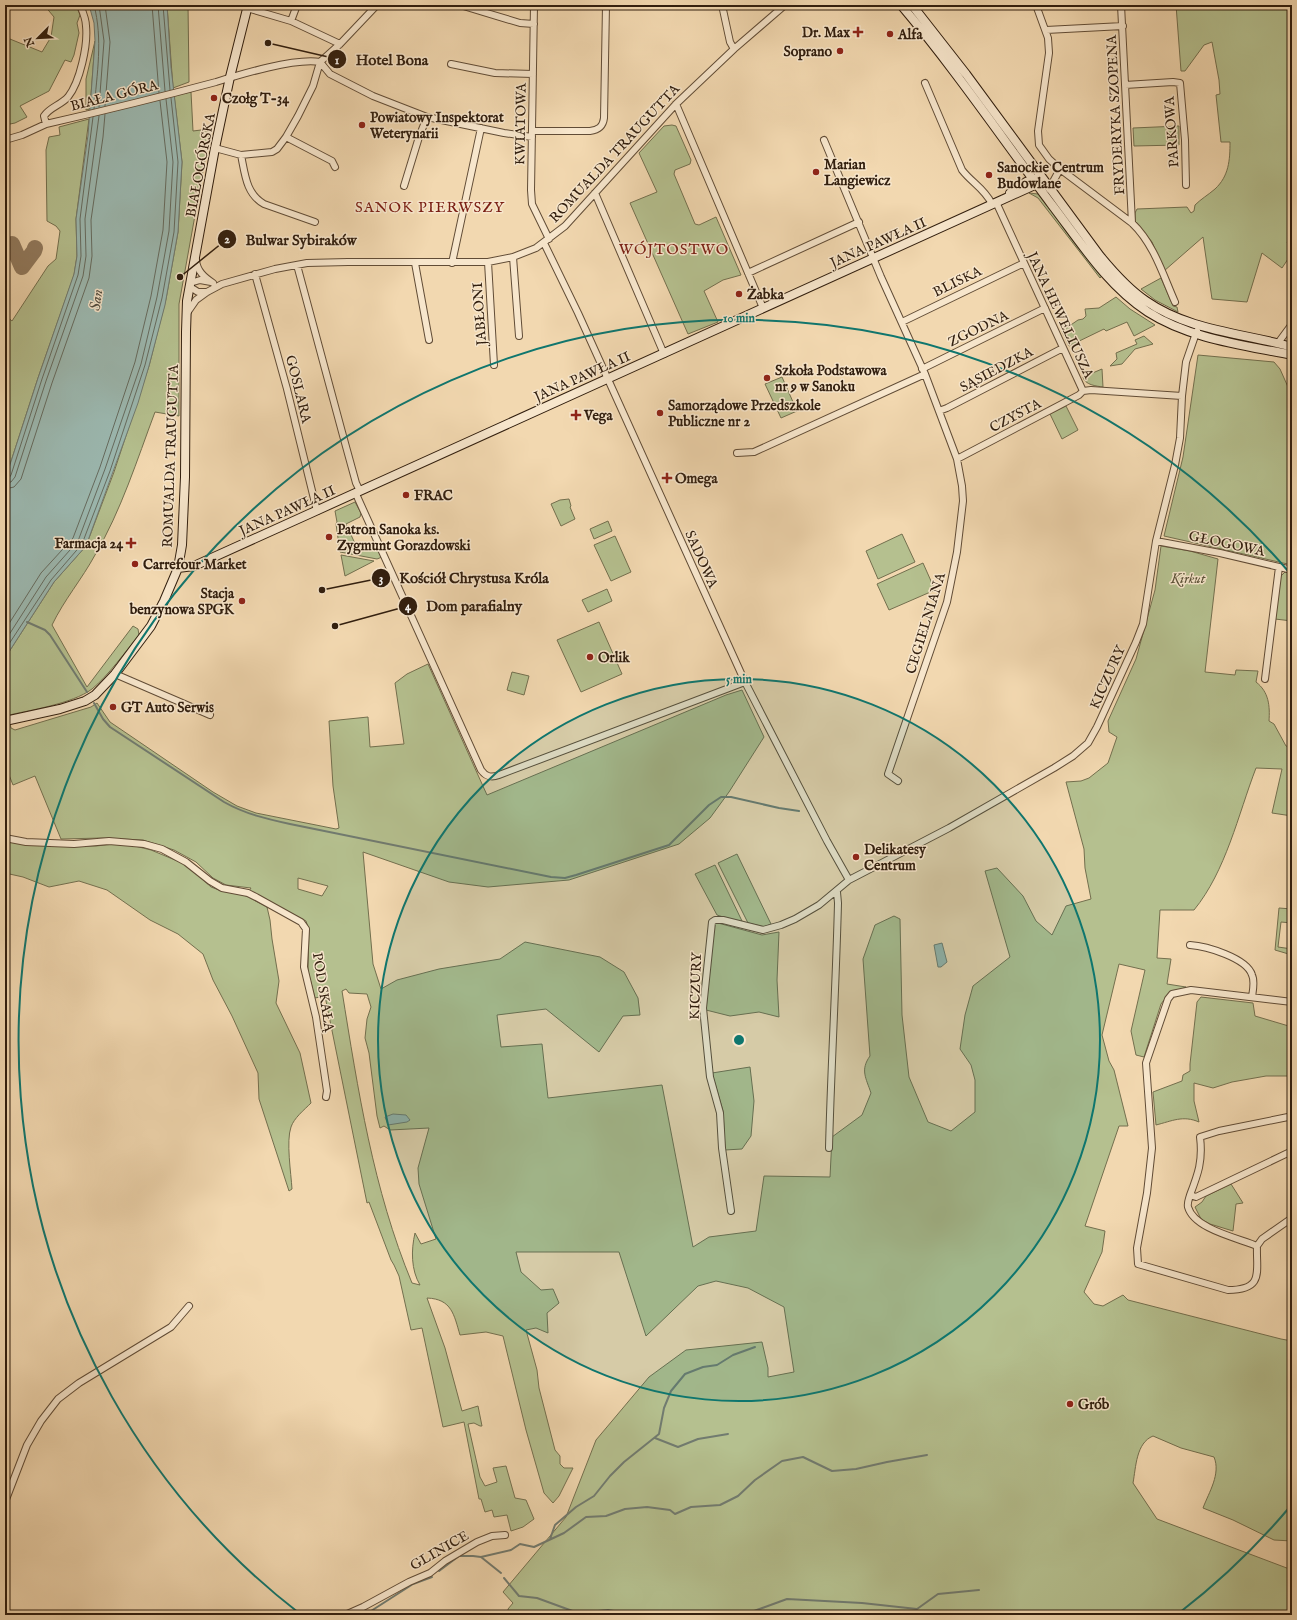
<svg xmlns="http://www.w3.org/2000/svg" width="1297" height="1620" font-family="'IM FELL English',serif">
  <rect width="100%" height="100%" fill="#f2d8b0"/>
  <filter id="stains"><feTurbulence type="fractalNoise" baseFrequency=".005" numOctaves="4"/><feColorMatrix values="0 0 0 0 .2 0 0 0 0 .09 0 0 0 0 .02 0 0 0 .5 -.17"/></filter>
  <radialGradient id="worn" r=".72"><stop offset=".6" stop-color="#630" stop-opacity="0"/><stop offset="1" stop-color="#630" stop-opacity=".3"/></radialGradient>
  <!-- green -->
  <path fill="#b5c08f" stroke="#736f4e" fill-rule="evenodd" d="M44 5H76L80 15 77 23 79 33 74 55 71 62 65 60 49 91 20 106 27 117 15 123 5 125V37L42 52 51 37 54 17Z
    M167 5H188L189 82 173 88Z
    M1176 5H1292V234L1287 243 1292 246V253L1282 268 1262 253 1247 302 1212 299 1203 237 1164 271 1152 242 1135 221V213L1137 209 1187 207 1191 213 1194 211 1195 205C1201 199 1208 195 1215 189 1229 176 1230 160 1230 142H1221L1216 95 1220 94 1219 80 1212 42 1204 45 1185 71H1181Z
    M95 41 90 109 86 110V79Z
    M191 92 193 131 201 130 210 132 179 304V416L155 412C137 460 121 511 95 555 82 579 64 600 52 625L87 687 133 626 138 629 139 635C126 651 107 677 92 689 72 704 30 710 5 716V658L54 582 86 546 114 472 149 366 166 299 178 232 182 162 174 95Z
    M89 119 76 219 77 256 74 275 38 378 5 480V315L12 321 48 266 56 259 60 231 56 226 47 221 46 150 49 137 60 135 59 127Z
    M672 125 676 126 691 160 690 164 675 170 674 174 695 224 699 225 716 217 741 275 723 280 704 291 718 322 688 334 630 203 657 192 639 153 664 126Z
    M1179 126V145L1134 146 1133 128Z
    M1029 193 1038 194 1102 276 1100 278 1038 198Z
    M1161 278 1173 306 1177 307 1178 312 1155 300 1141 289Z
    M1116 297 1130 309 1155 325 1134 336 1127 322 1106 331 1104 329 1069 346 1062 331 1078 320 1083 319 1086 316 1085 309 1099 308Z
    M1144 336 1153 344 1135 349 1122 364 1110 366 1117 359 1116 353 1137 344 1135 340Z
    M1198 355 1274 362 1280 369 1292 396V565L1164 536 1183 457Z
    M1102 369 1103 387C1096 386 1085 385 1083 377Z
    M782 377 797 411 781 418 765 384Z
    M1066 406 1078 430 1062 439 1050 414Z
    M569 499 571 506 570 507 575 519 561 526 551 504 560 500Z
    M355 502 361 513 360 517 346 524 358 550 373 544 376 545 382 557 377 559 340 552 336 524 337 522 335 511Z
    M608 521 612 531 594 539 590 529Z
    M902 534 915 562 878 579 866 551Z
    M615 536 631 572 611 581 594 545Z
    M1161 546 1190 551 1218 559 1205 672 1235 675 1236 670 1258 671 1256 682C1269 692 1270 706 1269 721L1274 724 1286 746 1292 748V816L1272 813 1282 769 1256 768C1238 815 1226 871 1194 910H1160L1157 958 1171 959 1167 984 1186 987 1167 996 1161 1004 1144 1057 1136 1055 1131 1031 1145 970 1119 964 1102 1035 1109 1061 1114 1070 1128 1126H1119L1085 1226 1105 1231 1102 1252 1084 1292 1094 1304 1103 1306 1123 1295 1128 1300 1281 1339 1292 1341V1541L1274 1540 1233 1520 1203 1508C1209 1492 1221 1474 1214 1457L1181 1448 1153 1436C1136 1443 1136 1467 1133 1483L1157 1519 1292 1570V1615H508V1609L513 1603 503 1592 566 1517 596 1440 649 1377 686 1350 762 1342 768 1368V1377L794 1372 784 1307 748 1288 716 1281 698 1286 646 1336 619 1252H516L521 1272 541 1290 553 1289 559 1303 547 1313 548 1333 536 1328 526 1330 537 1370 539 1388 555 1450 560 1456V1464L564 1468H573L559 1496 553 1503 544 1493 526 1430 503 1336 486 1332 460 1335C454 1315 452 1299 427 1298L445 1348 462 1411 478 1406 482 1426H480L474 1423 468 1424 480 1477 485 1486 497 1482 493 1468 506 1466 515 1498 526 1500 534 1519 523 1527 511 1531 507 1515 494 1517 492 1510 485 1512 481 1499H479L464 1422 443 1427 422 1328 411 1330 399 1276 394 1265 391 1260 369 1202 367 1203 325 996 315 998 308 971 309 930 306 921 249 891 251 888 226 885 213 878 196 862 174 850 143 840 102 838 61 839 35 776 13 785 5 765V725L10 724 11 728 15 730 91 707 97 703 110 722 213 792 237 806 256 813 336 829 339 828 333 786 329 721 368 717 370 747 404 744 395 683 407 674 428 664 487 795 726 695 742 690 764 737 729 792 710 818 679 844 569 880 488 887 449 882 363 852 373 964 381 989 397 980 439 969 500 959 525 942 600 957 624 972 638 998 640 1015 623 1016 599 1052 546 1009 497 1015 501 1047 542 1044 548 1098 662 1085 693 1247 709 1237 756 1231 764 1176 830 1177 832 1137 862 1115 871 1093C866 1078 860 1070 870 1056L863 959 875 925 894 916 900 919 902 1015 909 1077 928 1122 951 1131 975 1112V1080L971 1065 960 1049 965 1015 973 986 1010 957 985 871 997 868 1023 896 1036 921 1052 935 1066 906 1091 899 1085 868 1084 849 1066 782 1081 781 1089 778 1108 763 1117 737 1109 732 1108 721 1136 659 1155 590ZM298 878 328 886 322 896 298 889ZM346 989 349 993 367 994 371 1007 367 1019 365 1038 369 1053 377 1116 380 1128 384 1126 390 1130 429 1128 418 1168 419 1184 436 1239 421 1244 415 1233C411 1250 411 1270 420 1285L412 1283C373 1189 358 1090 342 991Z
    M341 555 374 561 345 576Z
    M923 563 935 590 889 610 877 584Z
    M1285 572 1292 573V621L1275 619 1280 577Z
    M607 589 612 601 588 612 582 600Z
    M599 622 622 674 581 692 557 640Z
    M512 672 529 676 524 695 507 690Z
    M5 840 47 846H96L114 844 131 845 151 850 187 865 211 887 219 890 242 894 267 907 270 920 272 939 279 981 276 1003 300 1053 311 1103C304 1110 294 1118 291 1127 286 1141 291 1173 292 1189L289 1191 259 1099 258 1073 232 1016 213 980 203 954 178 934 150 920 107 890 79 881 49 887 23 877 5 873Z
    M737 854 771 924 764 927 748 923 718 863Z
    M715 865 742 921 739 922 717 915 695 874Z
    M1279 908 1292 909V923L1281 922 1278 947 1292 949V955L1275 950Z
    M714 923H718L762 935 779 932 777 980 779 1017 759 1012 730 1016 706 1010Z
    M1201 997 1253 1003 1255 1016 1292 1027V1076H1266L1232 1082 1213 1088 1194 1083V1101L1199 1122C1183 1115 1172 1121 1156 1125L1153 1092 1182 1081 1183 1075 1190 1071V1064L1197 1002Z
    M750 1067 754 1101 751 1136 742 1149 725 1150 723 1111 712 1073Z
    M1231 1184 1243 1203 1236 1204 1233 1231 1210 1224 1201 1219 1195 1207 1202 1202 1206 1196Z"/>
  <!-- water -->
  <path fill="#9cb9b1" stroke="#717b70" d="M89 5H167L171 67 182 162 178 232 165 305 149 366 138 403 86 546 54 582 5 658V480L38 378 74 274 77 256 76 219 88 135 95 41 94 23Z
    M942 943 947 962 941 967H938L934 945Z
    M393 1114 406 1115 410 1120 407 1122 388 1125 385 1117Z"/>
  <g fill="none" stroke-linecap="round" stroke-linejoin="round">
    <!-- shore -->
    <path stroke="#666c60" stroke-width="1" d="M94 5C103 39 97 74 94 109
      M99 5 104 41 99 107
      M105 5 110 42 105 106
      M152 5 159 93
      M158 5 165 91
      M163 5 170 90
      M5 478H9L11 475 42 379 78 275 81 256 80 219 93 117
      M5 483 11 482 15 477 46 381 83 276 86 256 85 219 99 116
      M5 489 14 487 21 479 52 383 89 278 92 256 91 220 103 137 105 114
      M5 630 41 573 73 538 100 467 135 362 151 296 163 230 167 162 160 101
      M5 641 46 577 78 541 105 469 141 364 157 297 169 231 173 162 166 99
      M5 650 51 580 82 544 110 471 145 365 162 298 174 232 178 162 171 98"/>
    <!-- stream -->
    <path stroke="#717b70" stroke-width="2" d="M27 622 45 630 50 635 87 692
      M94 703 103 719 110 727 224 802C245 814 267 819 290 824L551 877 565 878 576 875 669 845 709 805 721 797H731L779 808 799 811
      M655 1438 678 1447 698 1439 728 1434
      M550 1539 555 1525 576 1507 594 1496 610 1476 624 1462 659 1434 664 1408 671 1391 685 1374 703 1367 717 1365 733 1355 755 1347
      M481 1557 511 1550 520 1544 534 1547 564 1533 586 1517 606 1516 625 1509 647 1507 670 1510 675 1514 691 1507 720 1505 738 1496 755 1480 782 1461 803 1457 832 1471 856 1469 887 1462 927 1455
      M439 1571 459 1556H473L481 1557 501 1573
      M504 1578 519 1596 537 1598 578 1613 608 1610 636 1615
      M358 1615 371 1611 413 1584 432 1577
      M743 1615 787 1599 862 1603 917 1609 938 1594 979 1590"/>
    <!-- taxiway -->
    <path stroke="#927b5f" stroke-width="16" d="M12 244 22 267 34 251 35 248"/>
    <defs>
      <path id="street" d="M460 5 520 23 534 24
        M534 5 531 190 532 204 549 239
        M722 5 730 42 734 49
        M1036 5 1048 38 1049 53 1038 131 1039 145 1049 159 1060 169 1132 223C1154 244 1163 275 1175 302
        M1121 5 1132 223
        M247 8 291 21 340 44
        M291 21 297 5
        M1046 30 1123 26
        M320 62 330 74 373 96 427 117 504 133 532 137
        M451 64 495 73 533 74
        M925 83 962 170C972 183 984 188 992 204
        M1125 85 1173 82 1180 83 1185 140 1186 185
        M676 104 763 308
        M46 124 44 116C50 107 61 105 68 97 80 82 88 45 86 26 86 19 83 12 80 5
        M532 131H590C598 130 603 127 604 118L606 5
        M286 137 332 161 335 167
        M5 140 22 135 46 124C103 111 160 97 216 82 242 74 294 58 320 62
        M824 140 881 277 925 374 957 459 962 486 963 501 957 552 947 602 888 774 898 781
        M215 148 241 155 272 152 277 149 286 137 298 116 313 86 320 62 340 44 377 5
        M241 155C245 174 246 194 264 204L315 222
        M404 186 419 137 427 117
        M1049 189 1060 169
        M595 193 664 354
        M996 202 1083 391
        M544 243 578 313 745 682 827 841 849 880
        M513 257 519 336
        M196 260C197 271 204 277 213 283
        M488 262 494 365
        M415 263 429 340
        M452 263 481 128
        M297 265 342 432 356 483 360 491
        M748 273 859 222
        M255 274 287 389 317 511
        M190 283 200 280 211 282
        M190 287 198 292H207
        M187 313 196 300 207 292 222 284 275 269 307 263 348 262H488L513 257 536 248 565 226 676 104 734 49 785 5
        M902 322 1024 263
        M1278 343 1292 324
        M922 369 1045 308
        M1083 391 1091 390 1182 396
        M939 411 947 408 1063 348
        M737 453 754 452 925 374
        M957 459 1079 395 1083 391
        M356 494 481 770C486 777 491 778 499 775L745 682
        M1156 541 1220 553 1292 570
        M115 674 210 715
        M1265 679 1279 567
        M5 838 26 842 74 844 109 841 144 844 162 849 186 862 210 881 222 888 248 893 256 897 301 922 306 929 304 967 316 1017 327 1091 326 1097
        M1190 945C1206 946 1247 958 1252 975 1255 981 1253 990 1252 997
        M1288 1117 1219 1131 1200 1137C1203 1161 1198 1174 1190 1195L1196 1197 1292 1151
        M829 1148C831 1067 836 985 838 903L837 892
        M1190 1195C1189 1199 1187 1203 1188 1207 1194 1229 1238 1238 1257 1246 1256 1271 1265 1290 1228 1290L1138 1264 1137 1248 1147 1193 1152 1148 1146 1063 1168 999 1172 994 1191 990 1292 1002
        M731 1211 722 1148 720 1113 710 1077 703 1008 712 922 715 920H723L763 930 781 925 795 919 819 905 849 880 949 828 1054 768 1073 756 1088 743 1097 727 1136 642 1143 624 1156 541 1175 465 1180 438 1182 396 1186 362 1196 333 1197 331
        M1257 1246 1262 1239 1292 1218
        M5 1502 27 1445 41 1421 58 1399 79 1383 171 1327 189 1306
        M345 1615 363 1607 409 1582 430 1573 445 1561 477 1542 492 1536 505 1535"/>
      <path id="secondary" d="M901 5C955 69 1002 138 1052 205 1081 243 1107 285 1148 312 1190 339 1244 345 1292 355
        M912 5 966 74 1100 256C1114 273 1128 289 1146 301 1189 331 1243 333 1292 347
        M1010 193 1026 182 1037 178
        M178 568 194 566 309 514 1037 184
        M5 721 60 709 85 701 95 695 115 674 151 626 164 601 178 568 182 545 185 477 186 332 187 301 215 148 230 77 248 5"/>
    </defs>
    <!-- street casing -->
    <use href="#street" stroke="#614c36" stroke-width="8"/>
    <!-- secondary casing -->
    <use href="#secondary" stroke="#311e0e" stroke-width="10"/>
    <!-- street -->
    <use href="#street" stroke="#f7e6cc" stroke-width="6"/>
    <!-- secondary -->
    <use href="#secondary" stroke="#f7e6cc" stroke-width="8"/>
  </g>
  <!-- distance rings -->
  <circle cx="739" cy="1040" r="361" fill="#0f766e" fill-opacity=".12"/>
  <g fill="none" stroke="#0f766e" stroke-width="2">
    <circle cx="739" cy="1040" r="361"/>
    <path d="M1288 1509A722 722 0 0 1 1179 1613M299 1613A722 722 0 1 1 1288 571"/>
  </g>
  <!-- markers -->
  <g fill="#8f2418" stroke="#f7e6cc" stroke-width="1.5">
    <path d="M856 26h4v4h4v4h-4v4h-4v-4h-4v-4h4z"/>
    <circle cx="890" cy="34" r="4"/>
    <circle cx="840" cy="51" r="4"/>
    <circle cx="214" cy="98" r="4"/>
    <circle cx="362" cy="125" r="4"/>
    <circle cx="816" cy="172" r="4"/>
    <circle cx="989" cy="175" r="4"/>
    <circle cx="739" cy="294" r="4"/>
    <circle cx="767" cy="378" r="4"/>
    <circle cx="660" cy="413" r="4"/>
    <path d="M574 409h4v4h4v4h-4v4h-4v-4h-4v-4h4z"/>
    <path d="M665 472h4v4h4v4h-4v4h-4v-4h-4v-4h4z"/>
    <circle cx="406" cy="495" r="4"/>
    <circle cx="329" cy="537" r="4"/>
    <path d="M129 537h4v4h4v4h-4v4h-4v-4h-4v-4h4z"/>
    <circle cx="135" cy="564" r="4"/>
    <circle cx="242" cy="601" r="4"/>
    <circle cx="590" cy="657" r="4"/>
    <circle cx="113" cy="707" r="4"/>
    <circle cx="856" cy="857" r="4"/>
    <circle cx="1070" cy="1404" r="4"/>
  </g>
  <g text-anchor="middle" stroke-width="3" stroke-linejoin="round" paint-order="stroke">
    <!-- poi labels -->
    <g font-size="14" font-weight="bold" fill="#311e0e" stroke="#f7e6cc" text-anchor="start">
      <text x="850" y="37" text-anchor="end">Dr. Max</text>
      <text x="898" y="39">Alfa</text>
      <text x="832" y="56" text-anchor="end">Soprano</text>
      <text x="222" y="103">Czołg T-34</text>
      <text x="370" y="122">Powiatowy Inspektorat<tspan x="370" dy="16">Weterynarii</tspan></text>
      <text x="824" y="169">Marian<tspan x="824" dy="16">Langiewicz</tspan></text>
      <text x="997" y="172">Sanockie Centrum<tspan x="997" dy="16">Budowlane</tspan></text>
      <text x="747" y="299">Żabka</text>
      <text x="775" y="375">Szkoła Podstawowa<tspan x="775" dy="16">nr 9 w Sanoku</tspan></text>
      <text x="668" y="410">Samorządowe Przedszkole<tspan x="668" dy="16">Publiczne nr 2</tspan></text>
      <text x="584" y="420">Vega</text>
      <text x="675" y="483">Omega</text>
      <text x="414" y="500">FRAC</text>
      <text x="337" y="534">Patron Sanoka ks.<tspan x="337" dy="16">Zygmunt Gorazdowski</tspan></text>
      <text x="123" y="548" text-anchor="end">Farmacja 24</text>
      <text x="143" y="569">Carrefour Market</text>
      <text x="234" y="598" text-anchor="end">Stacja<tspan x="234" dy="16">benzynowa SPGK</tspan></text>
      <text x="598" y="662">Orlik</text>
      <text x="121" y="712">GT Auto Serwis</text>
      <text x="864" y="854">Delikatesy<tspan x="864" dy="16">Centrum</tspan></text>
      <text x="1078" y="1409">Grób</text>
    </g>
    <!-- street labels -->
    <g font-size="14" fill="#311e0e" stroke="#f7e6cc">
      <text transform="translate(114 95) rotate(-14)" y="5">BIAŁA GÓRA</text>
      <text transform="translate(1115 115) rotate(-93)" y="5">FRYDERYKA SZOPENA</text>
      <text transform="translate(520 124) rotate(-89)" y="5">KWIATOWA</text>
      <text transform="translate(1171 132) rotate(-94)" y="5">PARKOWA</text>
      <text transform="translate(614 153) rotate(-47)" y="5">ROMUALDA TRAUGUTTA</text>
      <text transform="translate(200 165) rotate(-79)" y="5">BIAŁOGÓRSKA</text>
      <text transform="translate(878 242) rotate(-24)" y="5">JANA PAWŁA II</text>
      <text transform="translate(957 281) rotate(-26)" y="5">BLISKA</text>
      <text transform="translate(479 314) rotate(-94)" y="5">JABŁONI</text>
      <text transform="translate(1061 315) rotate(65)" y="5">JANA HEWELIUSZA</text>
      <text transform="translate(978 328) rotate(-26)" y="5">ZGODNA</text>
      <text transform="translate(996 369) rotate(-28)" y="5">SĄSIEDZKA</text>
      <text transform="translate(582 376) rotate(-24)" y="5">JANA PAWŁA II</text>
      <text transform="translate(299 389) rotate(76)" y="5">GOSLARA</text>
      <text transform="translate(1015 415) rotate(-28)" y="5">CZYSTA</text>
      <text transform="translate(170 456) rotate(-88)" y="5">ROMUALDA TRAUGUTTA</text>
      <text transform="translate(287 510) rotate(-24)" y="5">JANA PAWŁA II</text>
      <text transform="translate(1227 543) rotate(12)" y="5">GŁOGOWA</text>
      <text transform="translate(702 559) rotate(66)" y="5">SADOWA</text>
      <text transform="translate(925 623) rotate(-73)" y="5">CEGIELNIANA</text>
      <text transform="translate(1107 677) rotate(-66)" y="5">KICZURY</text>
      <text transform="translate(695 986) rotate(-88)" y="5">KICZURY</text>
      <text transform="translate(324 992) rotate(81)" y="5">POD SKAŁĄ</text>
      <text transform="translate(439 1550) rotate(-30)" y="5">GLINICE</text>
    </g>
    <!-- park labels -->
    <g font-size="14" font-style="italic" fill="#594f35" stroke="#f7e6cc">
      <text x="1188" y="583">Kirkut</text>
    </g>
    <!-- neighbourhood labels -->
    <g font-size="15" letter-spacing="1" fill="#7a1f14" stroke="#f7e6cc">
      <text x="430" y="212">SANOK PIERWSZY</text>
      <text x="674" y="254">WÓJTOSTWO</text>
    </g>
    <!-- water labels -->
    <g font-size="15" font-style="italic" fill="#514c3f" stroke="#f7e6cc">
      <text transform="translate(96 300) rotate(-82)" y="5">San</text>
    </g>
  </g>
  <circle cx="739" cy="1040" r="6" fill="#0f766e" stroke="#f7e6cc" stroke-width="2"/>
  <g font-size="12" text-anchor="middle" font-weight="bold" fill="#0f766e" stroke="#f7e6cc" stroke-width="3" stroke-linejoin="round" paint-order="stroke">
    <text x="739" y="322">10 min</text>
    <text x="739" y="683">5 min</text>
  </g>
  <!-- callouts -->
  <path fill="none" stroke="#311e0e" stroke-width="1.5" d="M268 43L337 59M180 277L227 239M322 590L381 578M335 626L408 606"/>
  <g fill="#311e0e" stroke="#f7e6cc" stroke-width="1.5">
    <circle cx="268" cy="43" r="4"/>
    <circle cx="180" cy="277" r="4"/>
    <circle cx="322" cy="590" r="4"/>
    <circle cx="335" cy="626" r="4"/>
    <circle cx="337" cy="59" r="10"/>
    <circle cx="227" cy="239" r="10"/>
    <circle cx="381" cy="578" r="10"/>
    <circle cx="408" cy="606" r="10"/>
  </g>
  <g font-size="12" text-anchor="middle" font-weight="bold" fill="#fff">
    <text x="337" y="64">1</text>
    <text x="227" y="243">2</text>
    <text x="381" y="582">3</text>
    <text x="408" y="610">4</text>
  </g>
  <g font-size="15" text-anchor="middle" font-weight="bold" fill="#311e0e" stroke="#f7e6cc" stroke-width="3" stroke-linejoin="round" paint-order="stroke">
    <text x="392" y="65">Hotel Bona</text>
    <text x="301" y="245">Bulwar Sybiraków</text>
    <text x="474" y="583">Kościół Chrystusa Króla</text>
    <text x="474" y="611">Dom parafialny</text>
  </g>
  <!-- margin -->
  <rect width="1297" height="1620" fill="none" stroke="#f2d8b0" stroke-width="20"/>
  <rect x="6" y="6" width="1285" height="1608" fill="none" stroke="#311e0e" stroke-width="2"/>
  <rect x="10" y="10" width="1277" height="1600" fill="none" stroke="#311e0e"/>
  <!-- north arrow -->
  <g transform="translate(38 38) rotate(246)" stroke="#f7e6cc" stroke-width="3" paint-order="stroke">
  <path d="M0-3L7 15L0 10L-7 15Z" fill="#311e0e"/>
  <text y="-6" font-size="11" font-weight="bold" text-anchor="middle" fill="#311e0e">N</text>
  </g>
  <rect width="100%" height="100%" filter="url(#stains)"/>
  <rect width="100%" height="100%" fill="url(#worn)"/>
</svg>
